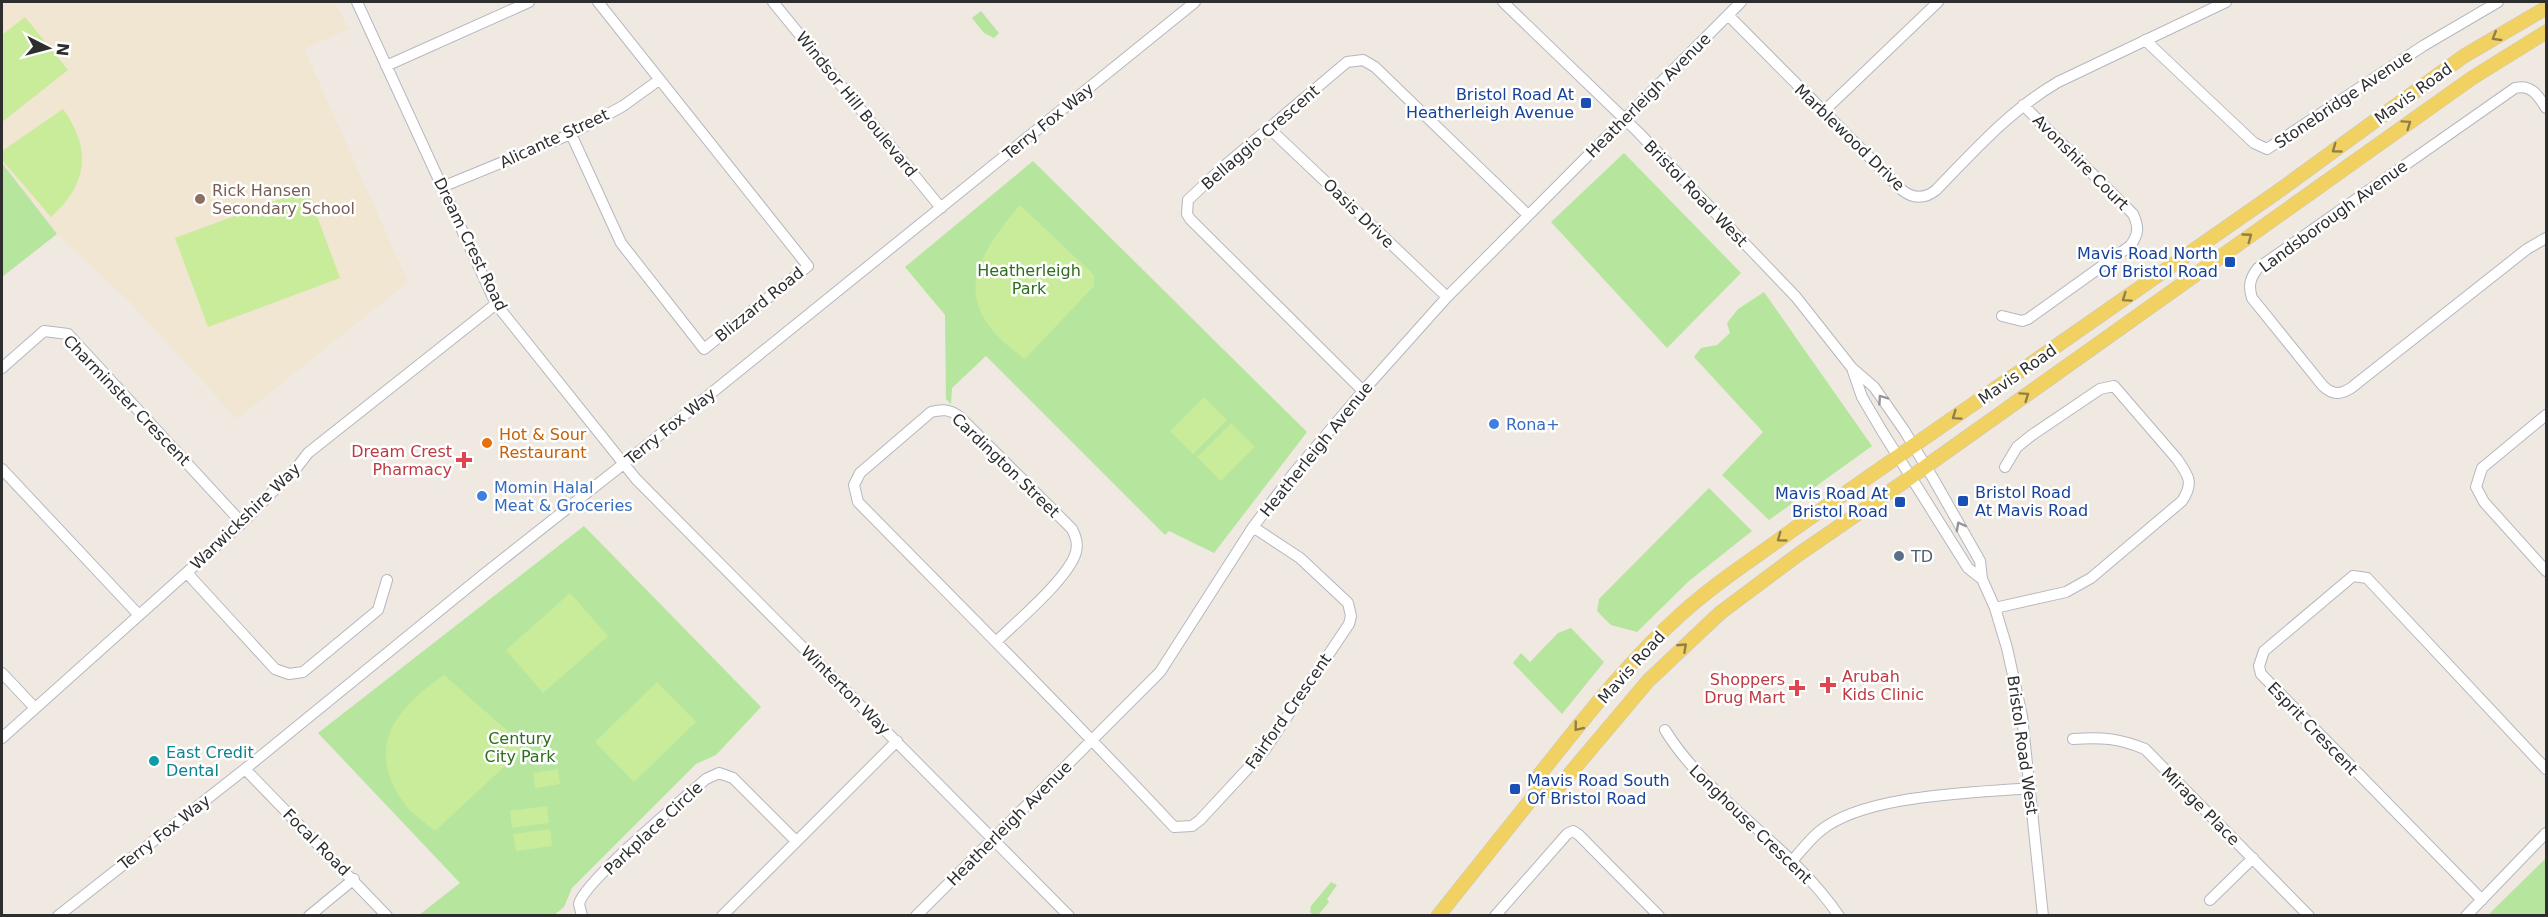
<svg xmlns="http://www.w3.org/2000/svg" width="2548" height="917" font-family="'DejaVu Sans',sans-serif">
  <rect width="100%" height="100%" fill="#efe9e1"/>
  <!-- education -->
  <path fill="#f0e6d1" d="M2 2H335L349 29 304 49 408 282 237 419 128 300 57 234 2 163Z"/>
  <!-- green -->
  <path fill="#b6e59e" d="M981 11 999 33 994 38 984 33 972 18Z
    M1624 153 1741 273 1667 348 1551 222Z
    M1033 161 1307 432 1214 553 1169 531 1165 535 986 356 952 388 951 404 946 399 945 315 905 267Z
    M2 163 57 234 2 277Z
    M1764 292 1872 446 1769 520 1722 475 1763 432 1694 357 1701 348 1717 345 1730 333 1727 323 1738 309Z
    M1709 488 1752 531 1689 581 1637 632 1611 625 1597 611 1599 599Z
    M584 526 761 707 716 755 696 764 572 888 564 907 554 915H419L460 883 318 733Z
    M1571 628 1604 662 1562 714 1513 663 1521 653 1530 662 1558 633Z
    M2546 858V915H2488Z
    M1331 882 1337 885 1327 899 1329 902 1319 914 1313 915 1310 912 1311 906Z"/>
  <!-- pitch -->
  <path fill="#c9ec9a" d="M25 17 68 70 2 122V35Z
    M63 109C92 149 88 184 51 217L2 160V151Z
    M307 189 340 278 208 327 175 238Z
    M1020 205 1094 275V286L1025 359C952 307 968 266 1020 205Z
    M1204 397 1227 420 1193 454 1170 431Z
    M1231 423 1255 447 1221 481 1197 457Z
    M570 593 608 636 543 693 506 650Z
    M444 675 521 743 520 752 435 831C425 822 411 814 404 803 364 747 396 708 444 675Z
    M657 682 696 722 634 782 595 742Z
    M558 769 560 784 535 788 533 773Z
    M547 806 549 823 512 828 510 811Z
    M550 829 552 846 516 851 513 834Z"/>
  <g fill="none" stroke-linecap="round" stroke-linejoin="round">
    <defs>
      <path id="minor" d="M357 2 496 304 636 479 1069 916
        M773 2 941 208
        M1503 2 1638 132 1796 297 1852 368 1874 387 1904 430 1934 480 1980 561 1982 579 1995 608 2007 648 2022 716 2043 916
        M1728 15 1902 190C1913 199 1925 199 1936 190 1974 151 2010 110 2058 82L2226 2
        M2145 40 2254 143 2267 149 2423 46 2498 2
        M386 66 529 2
        M2546 108C2538 95 2531 84 2515 88L2258 268C2250 278 2248 286 2252 298L2323 386C2333 395 2340 395 2351 388L2527 249 2546 238
        M1823 112 1938 2
        M1270 129 1447 297
        M571 134 621 243 704 349 808 266 598 2
        M442 187 571 134 623 106 659 80
        M2002 316 2022 321 2028 319 2130 246C2139 234 2139 227 2133 214L2023 105
        M2 368 44 331 68 334 242 523
        M1853 371 1862 397 1882 431 1968 568 1982 579
        M1363 391 1190 219 1187 214 1188 200 1223 167 1347 62 1363 60 1375 67 1528 215
        M2546 415 2482 468 2476 487 2484 502 2546 571
        M2 469 138 614
        M187 573 275 669 289 674 303 672 378 610 387 580
        M1995 608 2066 592 2091 578 2182 501C2194 483 2189 476 2177 459L2114 386 2100 389 2032 435 2017 447 2005 467
        M996 642C1016 622 1069 578 1076 552 1078 543 1076 537 1072 529L960 417C950 409 942 409 931 412L860 473 854 485 858 502C964 610 1071 716 1174 827L1192 826 1200 820 1264 751 1349 624 1351 616 1348 603 1300 558 1253 527
        M2 673 35 708
        M1665 730C1708 800 1792 846 1839 916
        M2 738 242 523 298 466 308 453 496 304
        M2073 739C2102 737 2118 738 2145 749L2309 916
        M245 769 387 916
        M1792 861C1801 851 1810 839 1820 831 1865 794 1974 793 2031 788
        M2210 900 2253 858
        M2482 900 2261 674 2259 666 2264 651 2353 576 2367 578 2546 769
        M58 916 245 769 483 575 636 454 1195 2
        M309 916 354 879
        M582 916 579 904C583 883 684 798 706 779L719 773 733 778 796 841
        M722 916 897 741
        M916 916 1160 672 1253 527 1293 474 1363 391 1447 297 1741 2
        M1495 916 1567 834 1573 831 1579 835 1659 916
        M2466 916 2546 833"/>
      <path id="major" d="M1537 792 1557 789 1648 681 1720 613 1799 554 1911 477 2472 78 2546 32
        M1438 916 1537 792 1540 774C1584 719 1627 663 1680 615 1715 583 1756 557 1794 529L2280 190 2464 56 2546 8"/>
    </defs>
    <!-- minor casing -->
    <use href="#minor" stroke="#b4b7c1" stroke-width="12"/>
    <!-- major casing -->
    <use href="#major" stroke="#c9c9c9" stroke-width="15"/>
    <!-- minor -->
    <use href="#minor" stroke="#fff" stroke-width="10"/>
    <!-- major -->
    <use href="#major" stroke="#f2d163" stroke-width="14"/>
  </g>
  <!-- one-way arrows -->
  <defs><path id="oneway-chevron" d="M-2-3.5L2.5 0L-2 3.5" fill="none" stroke-width="1.6" stroke-linecap="round" stroke-linejoin="round" transform="scale(1.5)"/></defs>
  <g stroke="#908048">
    <use href="#oneway-chevron" transform="translate(2496 37) rotate(149)"/>
    <use href="#oneway-chevron" transform="translate(2407 124) rotate(-35)"/>
    <use href="#oneway-chevron" transform="translate(2336 149) rotate(144)"/>
    <use href="#oneway-chevron" transform="translate(2248 237) rotate(-36)"/>
    <use href="#oneway-chevron" transform="translate(2126 298) rotate(145)"/>
    <use href="#oneway-chevron" transform="translate(2025 396) rotate(-35)"/>
    <use href="#oneway-chevron" transform="translate(1956 416) rotate(145)"/>
    <use href="#oneway-chevron" transform="translate(1781 538) rotate(144)"/>
    <use href="#oneway-chevron" transform="translate(1683 647) rotate(-43)"/>
    <use href="#oneway-chevron" transform="translate(1578 727) rotate(129)"/>
  </g>
  <g stroke="#969696">
    <use href="#oneway-chevron" transform="translate(1882 399) rotate(-125)"/>
    <use href="#oneway-chevron" transform="translate(1960 526) rotate(-119)"/>
  </g>
  <!-- markers -->
  <g fill="#1a4fb4" stroke="#fff" stroke-width="2">
    <rect x="1580" y="97" width="12" height="12" rx="3"/>
    <rect x="2224" y="256" width="12" height="12" rx="3"/>
    <rect x="1957" y="495" width="12" height="12" rx="3"/>
    <rect x="1894" y="496" width="12" height="12" rx="3"/>
    <rect x="1509" y="783" width="12" height="12" rx="3"/>
  </g>
  <circle fill="#8d6e63" stroke="#fff" stroke-width="2" cx="200" cy="199" r="6"/>
  <g fill="#3f7fe0" stroke="#fff" stroke-width="2">
    <circle cx="1494" cy="424" r="6"/>
    <circle cx="482" cy="496" r="6"/>
  </g>
  <circle fill="#e8710a" stroke="#fff" stroke-width="2" cx="487" cy="443" r="6"/>
  <g fill="#e0444e" stroke="#fff" stroke-width="2">
    <path d="M461 451h6v6h6v6h-6v6h-6v-6h-6v-6h6z"/>
    <path d="M1825 676h6v6h6v6h-6v6h-6v-6h-6v-6h6z"/>
    <path d="M1794 679h6v6h6v6h-6v6h-6v-6h-6v-6h6z"/>
  </g>
  <circle fill="#5c6f8a" stroke="#fff" stroke-width="2" cx="1899" cy="556" r="6"/>
  <circle fill="#0f9aa8" stroke="#fff" stroke-width="2" cx="154" cy="761" r="6"/>
  <g text-anchor="middle" stroke-width="5" stroke-linejoin="round" paint-order="stroke">
    <!-- street labels -->
    <g font-size="16" fill="#2e2e2e" stroke="#fff">
      <text transform="translate(2413 93) rotate(-36)" y="6">Mavis Road</text>
      <text transform="translate(1648 95) rotate(-45)" y="6">Heatherleigh Avenue</text>
      <text transform="translate(2343 99) rotate(-34)" y="6">Stonebridge Avenue</text>
      <text transform="translate(857 104) rotate(51)" y="6">Windsor Hill Boulevard</text>
      <text transform="translate(1048 121) rotate(-39)" y="6">Terry Fox Way</text>
      <text transform="translate(1260 137) rotate(-41)" y="6">Bellaggio Crescent</text>
      <text transform="translate(1850 137) rotate(44)" y="6">Marblewood Drive</text>
      <text transform="translate(554 138) rotate(-25)" y="6">Alicante Street</text>
      <text transform="translate(2081 162) rotate(45)" y="6">Avonshire Court</text>
      <text transform="translate(1696 193) rotate(46)" y="6">Bristol Road West</text>
      <text transform="translate(1359 213) rotate(44)" y="6">Oasis Drive</text>
      <text transform="translate(2333 216) rotate(-36)" y="6">Landsborough Avenue</text>
      <text transform="translate(471 244) rotate(64)" y="6">Dream Crest Road</text>
      <text transform="translate(759 304) rotate(-39)" y="6">Blizzard Road</text>
      <text transform="translate(2017 374) rotate(-35)" y="6">Mavis Road</text>
      <text transform="translate(127 400) rotate(46)" y="6">Charminster Crescent</text>
      <text transform="translate(670 426) rotate(-39)" y="6">Terry Fox Way</text>
      <text transform="translate(1316 449) rotate(-51)" y="6">Heatherleigh Avenue</text>
      <text transform="translate(1006 465) rotate(44)" y="6">Cardington Street</text>
      <text transform="translate(245 516) rotate(-44)" y="6">Warwickshire Way</text>
      <text transform="translate(1631 667) rotate(-48)" y="6">Mavis Road</text>
      <text transform="translate(846 690) rotate(45)" y="6">Winterton Way</text>
      <text transform="translate(1288 711) rotate(-55)" y="6">Fairford Crescent</text>
      <text transform="translate(2313 728) rotate(46)" y="6">Esprit Crescent</text>
      <text transform="translate(2023 745) rotate(82)" y="6">Bristol Road West</text>
      <text transform="translate(2201 806) rotate(45)" y="6">Mirage Place</text>
      <text transform="translate(1009 823) rotate(-45)" y="6">Heatherleigh Avenue</text>
      <text transform="translate(1751 824) rotate(44)" y="6">Longhouse Crescent</text>
      <text transform="translate(653 828) rotate(-43)" y="6">Parkplace Circle</text>
      <text transform="translate(164 832) rotate(-38)" y="6">Terry Fox Way</text>
      <text transform="translate(317 842) rotate(45)" y="6">Focal Road</text>
    </g>
    <!-- transit labels -->
    <g font-size="16" fill="#164399" stroke="#fff" text-anchor="end">
      <text x="1574" y="100">Bristol Road At<tspan x="1574" dy="18">Heatherleigh Avenue</tspan></text>
      <text x="2218" y="259">Mavis Road North<tspan x="2218" dy="18">Of Bristol Road</tspan></text>
      <text x="1975" y="498" text-anchor="start">Bristol Road<tspan x="1975" dy="18">At Mavis Road</tspan></text>
      <text x="1888" y="499">Mavis Road At<tspan x="1888" dy="18">Bristol Road</tspan></text>
      <text x="1527" y="786" text-anchor="start">Mavis Road South<tspan x="1527" dy="18">Of Bristol Road</tspan></text>
    </g>
    <!-- education labels -->
    <g font-size="16" fill="#785e54" stroke="#fff" text-anchor="start">
      <text x="212" y="196">Rick Hansen<tspan x="212" dy="18">Secondary School</tspan></text>
    </g>
    <!-- park labels -->
    <g font-size="16" fill="#2c6e1b" stroke="#fff">
      <text x="1029" y="276">Heatherleigh<tspan x="1029" dy="18">Park</tspan></text>
      <text x="520" y="744">Century<tspan x="520" dy="18">City Park</tspan></text>
    </g>
    <!-- shop labels -->
    <g font-size="16" fill="#366cbe" stroke="#fff" text-anchor="start">
      <text x="1506" y="430">Rona+</text>
      <text x="494" y="493">Momin Halal<tspan x="494" dy="18">Meat &amp; Groceries</tspan></text>
    </g>
    <!-- food labels -->
    <g font-size="16" fill="#c56008" stroke="#fff" text-anchor="start">
      <text x="499" y="440">Hot &amp; Sour<tspan x="499" dy="18">Restaurant</tspan></text>
    </g>
    <!-- health labels -->
    <g font-size="16" fill="#be3a42" stroke="#fff" text-anchor="end">
      <text x="452" y="457">Dream Crest<tspan x="452" dy="18">Pharmacy</tspan></text>
      <text x="1842" y="682" text-anchor="start">Arubah<tspan x="1842" dy="18">Kids Clinic</tspan></text>
      <text x="1785" y="685">Shoppers<tspan x="1785" dy="18">Drug Mart</tspan></text>
    </g>
    <!-- service labels -->
    <g font-size="16" fill="#4e5e75" stroke="#fff" text-anchor="start">
      <text x="1911" y="562">TD</text>
    </g>
    <!-- culture labels -->
    <g font-size="16" fill="#0d838f" stroke="#fff" text-anchor="start">
      <text x="166" y="758">East Credit<tspan x="166" dy="18">Dental</tspan></text>
    </g>
  </g>
  <!-- border -->
  <rect width="2548" height="917" fill="none" stroke="#2e2e2e" stroke-width="6"/>
  <!-- north arrow -->
  <g transform="translate(48 48) rotate(96)" stroke="#ffffff" stroke-width="4.5" paint-order="stroke">
  <path d="M0-4.5L10 22L0 15L-10 22Z" fill="#2e2e2e"/>
  <text y="-9" font-size="16" font-weight="bold" text-anchor="middle" fill="#2e2e2e">N</text>
  </g>
</svg>
